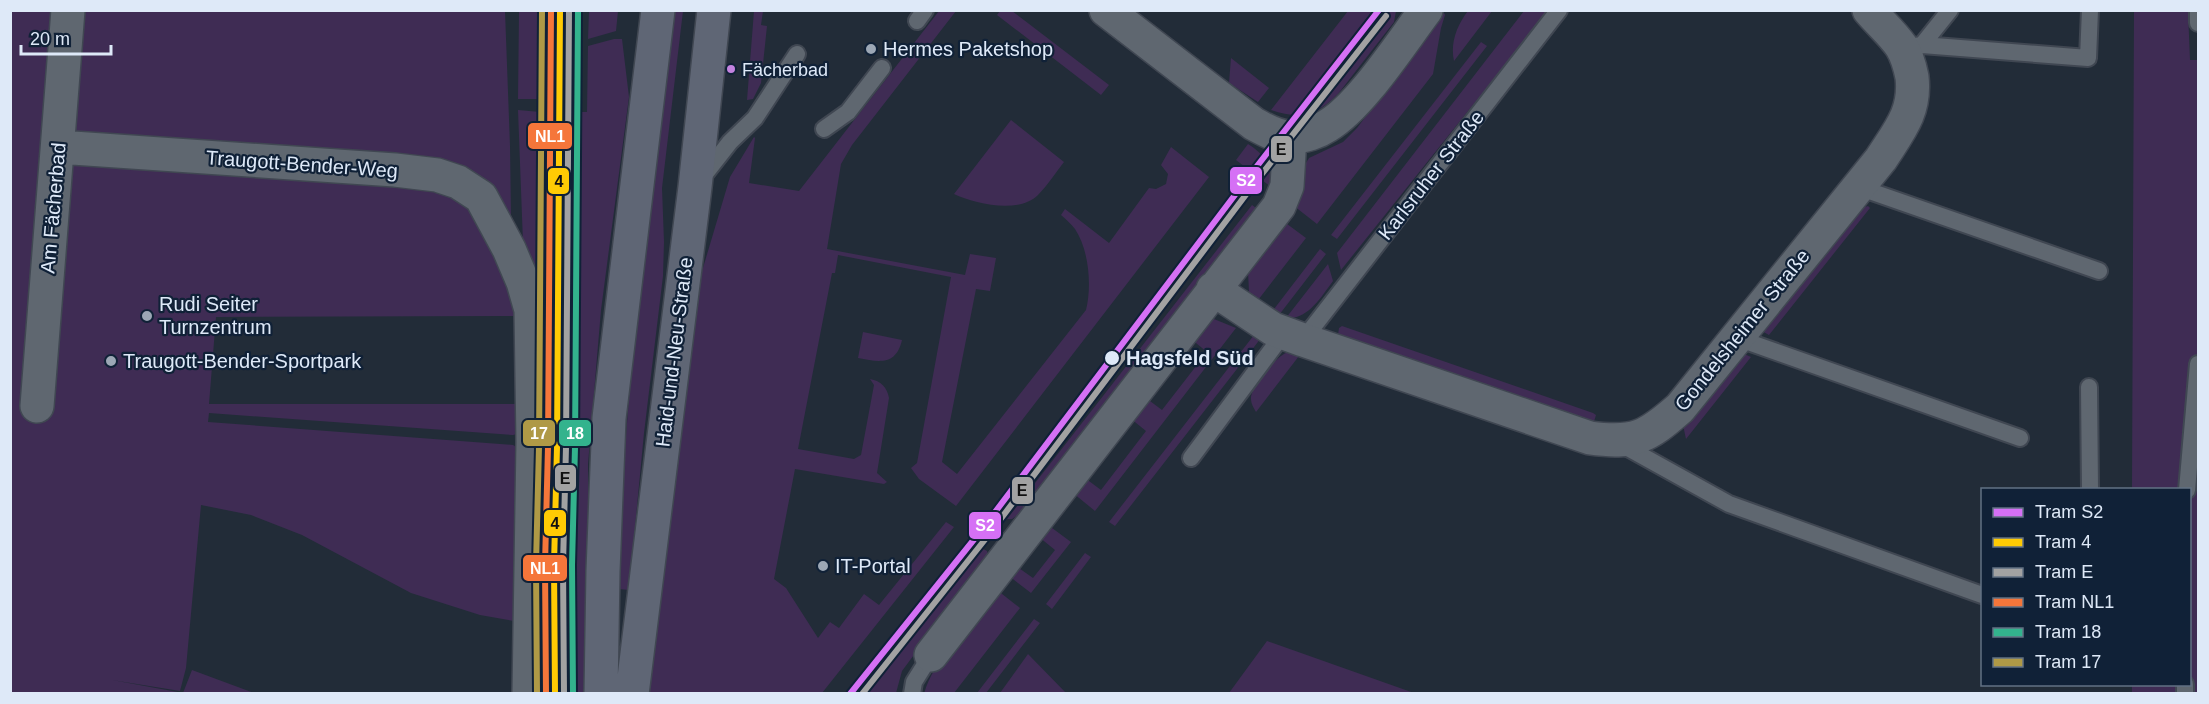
<svg xmlns="http://www.w3.org/2000/svg" width="2209" height="704" font-family="Helvetica,sans-serif">
  <rect width="100%" height="100%" fill="#222c38"/>
  <!-- green -->
  <path fill="#3f2c54" d="M10 11H505L510 146 511 218 500 260 519 316 216 317 209 404H521V433L513 435 209 413 208 422 513 445 520 449V622L480 615 411 593 302 535 251 515 201 505 186 668 180 691 112 680 183 693 192 670 254 693H11Z
    M519 11H539L538 99H518Z
    M589 11H618L616 31 588 39Z
    M675 11H683L662 188 664 242 663 276 644 433 629 590 619 589C622 395 650 202 675 11Z
    M754 11H763L761 25 767 26 761 83 753 99 747 100Z
    M939 11H956L852 145 841 164 827 249 965 275 970 254 996 258 990 291 976 289 942 462 957 474 1086 310C1092 286 1089 250 1075 229 1071 224 1066 219 1061 215L1065 209 1109 243 1149 188 1156 189 1166 184 1168 174 1161 165 1171 147 1209 177 956 506 919 479 911 468 917 463 951 277 838 255 835 273H832L798 449 854 459 861 455 874 385 870 379C881 381 887 387 889 398L877 473 887 482 884 484 795 469 774 579 786 588 818 638 830 622 839 628 864 594 879 605 946 522 954 527 822 693 645 694 700 278 730 177 754 137 755 138 749 183 799 191Z
    M1000 11H1012L1109 85 1101 95 997 15Z
    M1348 11H1396L1394 22 1338 94C1316 116 1300 120 1271 110Z
    M1468 11H1492L1454 61C1450 43 1457 25 1468 11Z
    M1524 11H1548L1341 270 1337 253Z
    M2134 11H2188L2190 60H2198V693H2132V685L2190 684V490L2132 489Z
    M1444 13 1445 15 1441 28 1433 74 1317 224 1294 206 1303 168 1309 158 1343 142 1357 128Z
    M614 39H622L629 97 601 310 588 464 590 693 576 694 580 112H587L588 46Z
    M1481 42 1487 46 1337 239 1331 235Z
    M1231 58 1269 88 1258 102 1229 83Z
    M518 110 551 113 550 693H540Z
    M1011 120 1064 162C1056 172 1048 185 1038 195 1019 214 975 204 954 194Z
    M1248 144C1264 154 1275 167 1271 187L1236 160Z
    M1252 205 1259 210 1022 512 1012 519H1007Z
    M1868 206 1870 208 1769 335 1760 330 1858 209Z
    M1283 221 1306 238 1255 304 1249 292 1248 272Z
    M1320 249 1326 254 1279 315 1271 313Z
    M1328 264 1333 281C1321 297 1308 320 1286 318Z
    M1209 317 1236 328 1095 511 1073 493 1085 478 1101 490 1146 431 1130 418 1146 398 1162 410 1207 352 1191 339Z
    M1342 326 1593 413 1596 415 1593 425 1338 335 1339 328Z
    M863 332 902 340C896 366 879 362 858 358Z
    M1254 335 1261 338 1115 526 1109 522Z
    M1288 352 1299 356 1256 412C1254 408 1251 404 1251 399 1250 387 1277 355 1288 352Z
    M1742 353 1751 357 1686 439 1683 425Z
    M1048 525 1071 542 1031 593 1009 576 1016 566 1033 578 1055 550 1039 537Z
    M978 546 987 551 988 555 902 671 896 693 860 694 930 602Z
    M1085 553 1091 557 1052 609 1046 604Z
    M997 590 1020 608 954 693 924 694C933 659 974 619 997 590Z
    M1034 619 1040 623 986 693H977Z
    M1267 641 1414 693H1229Z
    M1028 654 1066 693H1000Z"/>
  <g fill="none" stroke-linecap="round" stroke-linejoin="round">
    <defs>
      <path id="service" d="M2198 10V23
        M917 21 925 10
        M1922 45 2088 58 2090 10
        M1915 46 1922 45 1950 10
        M824 129 848 112 882 68
        M701 179 730 142 755 118 797 54
        M1858 187 2099 271
        M1737 338 2020 438
        M1303 340 1559 10
        M2089 387 2090 490
        M1619 443 1729 504 1982 595
        M1191 458 1284 333
        M2187 490 2198 364
        M912 694 914 682 931 655
        M2185 694V684"/>
      <path id="minor" d="M58 147 395 170 437 175 458 182 481 197 509 249 523 282 531 310 533 442 529 694
        M1213 289 1273 329 1303 340 1590 438C1635 444 1647 437 1680 408L1881 159C1899 131 1916 112 1912 77 1910 67 1906 54 1901 46 1892 33 1879 22 1869 10
        M37 406 68 10
        M931 655 1279 206 1287 186 1290 137"/>
      <path id="tertiary" d="M1106 10 1254 124C1266 130 1278 138 1292 137 1304 137 1318 132 1327 126 1361 106 1401 43 1426 10"/>
      <path id="primary" d="M601 694 603 571 609 418 658 10
        M632 694 695 187 714 10"/>
    </defs>
    <!-- service casing -->
    <use href="#service" stroke="#404752" stroke-width="20"/>
    <!-- minor casing -->
    <use href="#minor" stroke="#404752" stroke-width="36"/>
    <!-- tertiary casing -->
    <use href="#tertiary" stroke="#404752" stroke-width="36"/>
    <!-- primary casing -->
    <use href="#primary" stroke="#404752" stroke-width="36"/>
    <!-- service -->
    <use href="#service" stroke="#5f6770" stroke-width="16"/>
    <!-- minor -->
    <use href="#minor" stroke="#5f6770" stroke-width="33"/>
    <!-- tertiary -->
    <use href="#tertiary" stroke="#5f6770" stroke-width="33"/>
    <!-- primary -->
    <use href="#primary" stroke="#5f6675" stroke-width="33"/>
    <defs>
      <path id="tram-1" d="M850 694 980 532 1247 179 1379 10"/>
      <path id="tram-2" d="M555 694 554 565 557 447 560 10"/>
      <path id="tram-3" d="M564 694 563 565 566 447 569 10
        M862 694 987 537 1254 184 1386 16"/>
      <path id="tram-4" d="M546 694 545 565 548 447 551 10"/>
      <path id="tram-5" d="M573 694 572 565 575 447 578 10"/>
      <path id="tram-6" d="M537 694 536 565 539 447 542 10"/>
    </defs>
    <!-- tram-1 casing -->
    <use href="#tram-1" stroke="#102137" stroke-width="10"/>
    <!-- tram-2 casing -->
    <use href="#tram-2" stroke="#102137" stroke-width="10"/>
    <!-- tram-3 casing -->
    <use href="#tram-3" stroke="#102137" stroke-width="10"/>
    <!-- tram-4 casing -->
    <use href="#tram-4" stroke="#102137" stroke-width="10"/>
    <!-- tram-5 casing -->
    <use href="#tram-5" stroke="#102137" stroke-width="10"/>
    <!-- tram-6 casing -->
    <use href="#tram-6" stroke="#102137" stroke-width="10"/>
    <!-- tram-1 -->
    <use href="#tram-1" stroke="#d570f5" stroke-width="6"/>
    <!-- tram-2 -->
    <use href="#tram-2" stroke="#ffcb04" stroke-width="6"/>
    <!-- tram-3 -->
    <use href="#tram-3" stroke="#a2a2a2" stroke-width="6"/>
    <!-- tram-4 -->
    <use href="#tram-4" stroke="#f5763a" stroke-width="6"/>
    <!-- tram-5 -->
    <use href="#tram-5" stroke="#33b38d" stroke-width="6"/>
    <!-- tram-6 -->
    <use href="#tram-6" stroke="#af9946" stroke-width="6"/>
  </g>
  <!-- markers -->
  <g fill="#9ca7b5" stroke="#102137" stroke-width="2">
    <circle cx="871" cy="49" r="6"/>
    <circle cx="147" cy="316" r="6"/>
    <circle cx="111" cy="361" r="6"/>
    <circle cx="823" cy="566" r="6"/>
  </g>
  <circle fill="#c483df" stroke="#102137" stroke-width="2" cx="731" cy="69" r="5"/>
  <circle fill="#dee9f8" stroke="#102137" stroke-width="2" cx="1112" cy="358" r="8"/>
  <g text-anchor="middle" stroke-width="4.5" stroke-linejoin="round" paint-order="stroke">
    <!-- bus labels -->
    <g font-size="18" fill="#dee9f8" stroke="#102137" text-anchor="start">
      <text x="742" y="76">Fächerbad</text>
    </g>
    <!-- poi labels -->
    <g font-size="20" fill="#dee9f8" stroke="#102137" text-anchor="start">
      <text x="883" y="56">Hermes Paketshop</text>
      <text x="159" y="311">Rudi Seiter<tspan x="159" dy="23">Turnzentrum</tspan></text>
      <text x="123" y="368">Traugott-Bender-Sportpark</text>
      <text x="835" y="573">IT-Portal</text>
    </g>
    <!-- street labels -->
    <g font-size="20" fill="#dee9f8" stroke="#102137">
      <text transform="translate(302 164) rotate(4)" y="7">Traugott-Bender-Weg</text>
      <text transform="translate(1431 175) rotate(-52)" y="7">Karlsruher Straße</text>
      <text transform="translate(53 208) rotate(-85)" y="7">Am Fächerbad</text>
      <text transform="translate(1742 330) rotate(-51)" y="7">Gondelsheimer Straße</text>
      <text transform="translate(674 352) rotate(-83)" y="7">Haid-und-Neu-Straße</text>
    </g>
    <!-- stop labels -->
    <g font-size="20" font-weight="bold" fill="#dee9f8" stroke="#102137" text-anchor="start">
      <text x="1126" y="365">Hagsfeld Süd</text>
    </g>
  </g>
  <g stroke="#102137" stroke-width="2">
    <rect x="527" y="122" width="46" height="28" rx="6" fill="#f5763a"/>
    <rect x="1270" y="135" width="23" height="28" rx="6" fill="#a2a2a2"/>
    <rect x="1229" y="166" width="34" height="29" rx="6" fill="#d570f5"/>
    <rect x="547" y="167" width="23" height="28" rx="6" fill="#ffcb04"/>
    <rect x="522" y="419" width="34" height="28" rx="6" fill="#af9946"/>
    <rect x="558" y="419" width="34" height="28" rx="6" fill="#33b38d"/>
    <rect x="554" y="464" width="23" height="28" rx="6" fill="#a2a2a2"/>
    <rect x="1011" y="476" width="23" height="29" rx="6" fill="#a2a2a2"/>
    <rect x="543" y="509" width="24" height="28" rx="6" fill="#ffcb04"/>
    <rect x="968" y="511" width="34" height="29" rx="6" fill="#d570f5"/>
    <rect x="522" y="554" width="46" height="28" rx="6" fill="#f5763a"/>
  </g>
  <g font-size="16" text-anchor="middle" font-weight="bold" fill="#fff">
    <text x="550" y="142">NL1</text>
    <text x="1246" y="186">S2</text>
    <text x="539" y="439">17</text>
    <text x="575" y="439">18</text>
    <text x="985" y="531">S2</text>
    <text x="545" y="574">NL1</text>
  </g>
  <g font-size="16" text-anchor="middle" font-weight="bold" fill="#111">
    <text x="1281" y="155">E</text>
    <text x="559" y="187">4</text>
    <text x="565" y="484">E</text>
    <text x="1022" y="496">E</text>
    <text x="555" y="529">4</text>
  </g>
  <!-- border -->
  <rect width="2209" height="704" fill="none" stroke="#dee9f8" stroke-width="24"/>
  <!-- legend -->
  <rect x="1981" y="488" width="210" height="198" fill="#102137" stroke="#627184" stroke-width="1.5"/>
  <rect x="1993" y="508" width="30" height="9" fill="#d570f5" stroke="#627184" stroke-width="1.5"/>
  <text x="2035" y="518" font-size="18" fill="#dee9f8">Tram S2</text>
  <rect x="1993" y="538" width="30" height="9" fill="#ffcb04" stroke="#627184" stroke-width="1.5"/>
  <text x="2035" y="548" font-size="18" fill="#dee9f8">Tram 4</text>
  <rect x="1993" y="568" width="30" height="9" fill="#a2a2a2" stroke="#627184" stroke-width="1.5"/>
  <text x="2035" y="578" font-size="18" fill="#dee9f8">Tram E</text>
  <rect x="1993" y="598" width="30" height="9" fill="#f5763a" stroke="#627184" stroke-width="1.5"/>
  <text x="2035" y="608" font-size="18" fill="#dee9f8">Tram NL1</text>
  <rect x="1993" y="628" width="30" height="9" fill="#33b38d" stroke="#627184" stroke-width="1.5"/>
  <text x="2035" y="638" font-size="18" fill="#dee9f8">Tram 18</text>
  <rect x="1993" y="658" width="30" height="9" fill="#af9946" stroke="#627184" stroke-width="1.5"/>
  <text x="2035" y="668" font-size="18" fill="#dee9f8">Tram 17</text>
  <!-- scale -->
  <path d="M21 45v9h90v-9" fill="none" stroke="#dee9f8" stroke-width="3"/>
  <text x="30" y="45" font-size="18" fill="#dee9f8" stroke="#102137" stroke-width="4.5" paint-order="stroke">20 m</text>
</svg>
